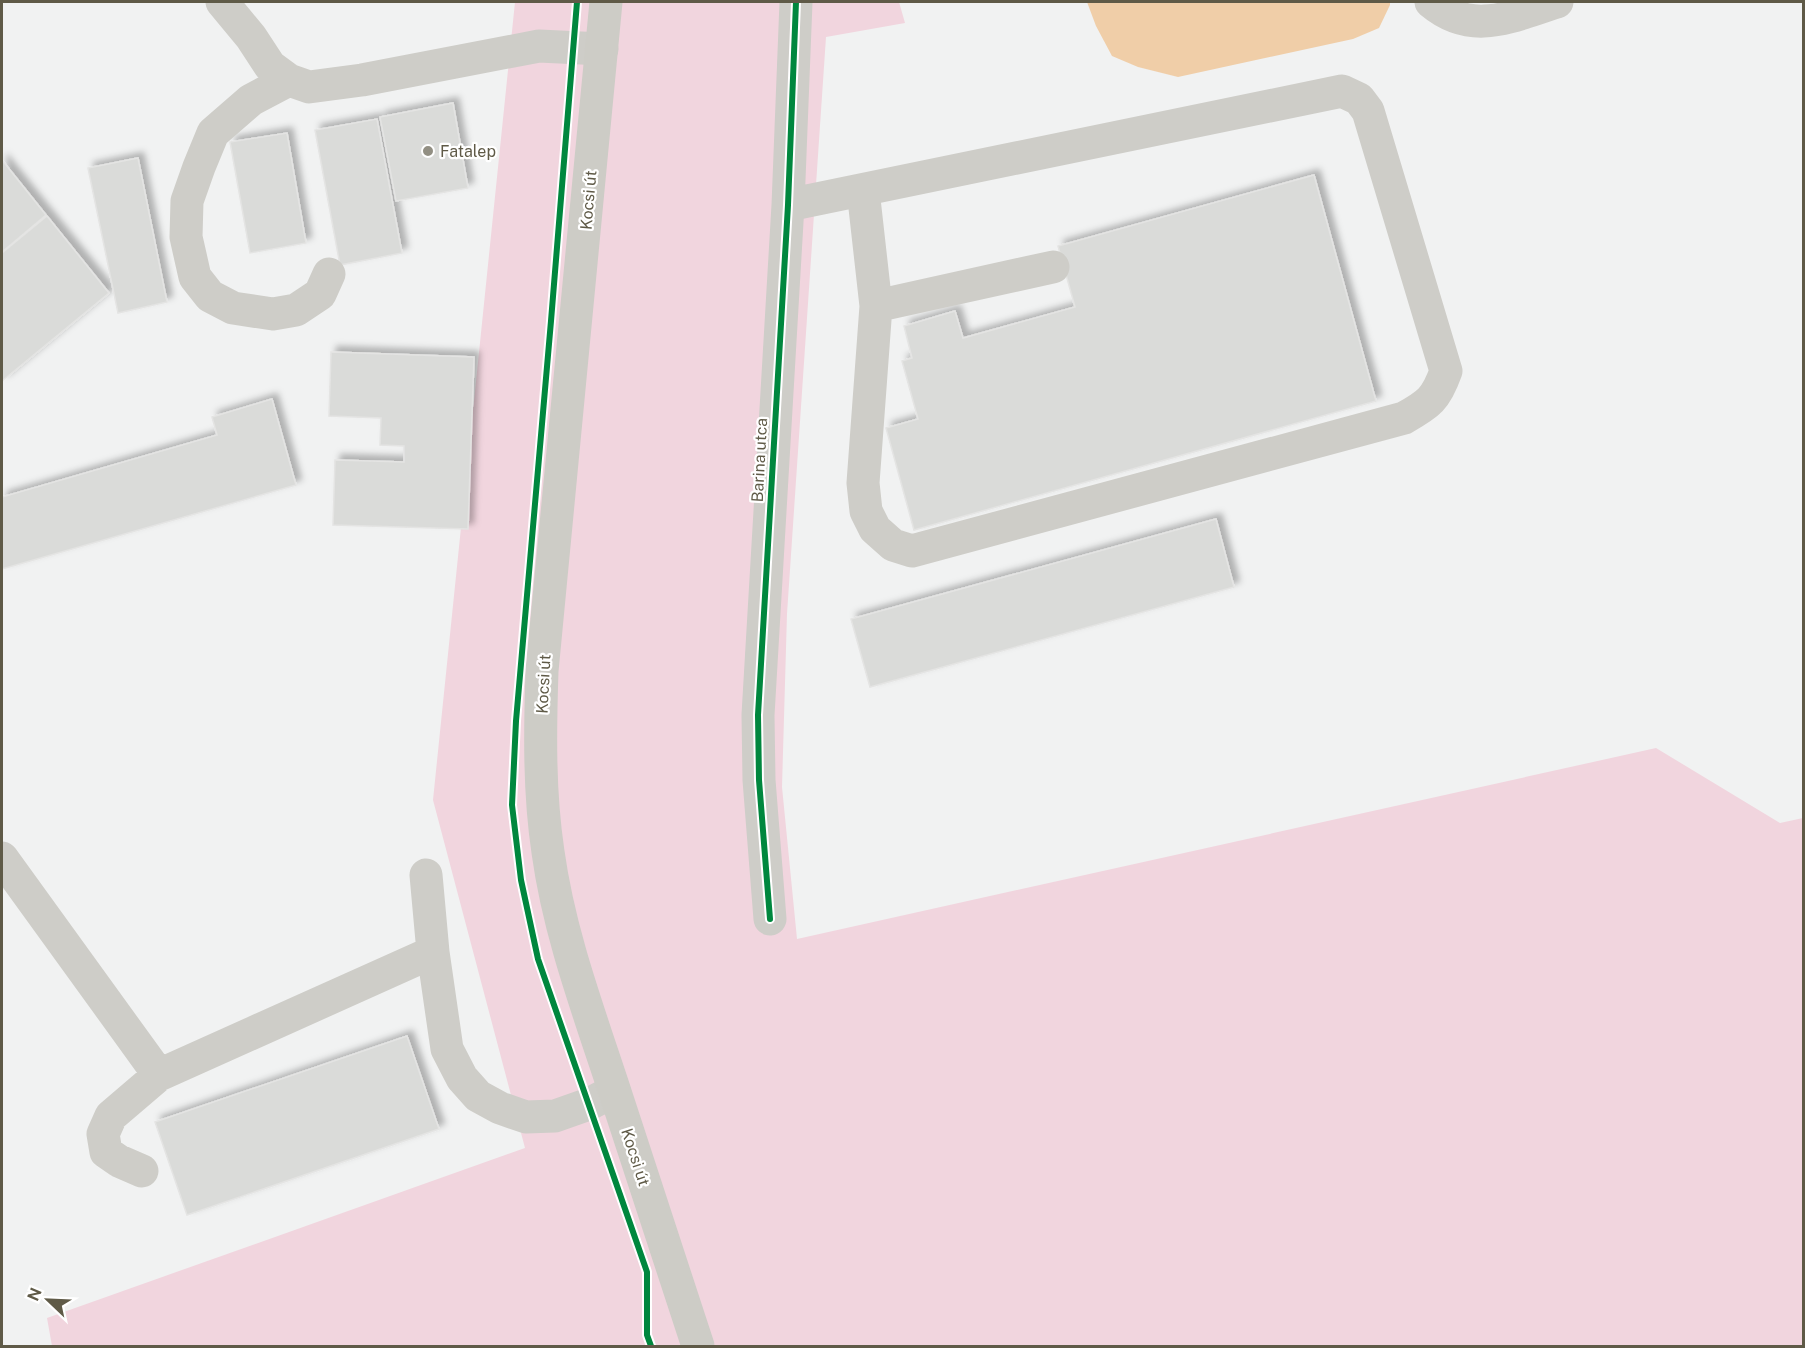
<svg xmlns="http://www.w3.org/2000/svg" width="1805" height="1348" font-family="'Public Sans',sans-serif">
  <defs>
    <filter id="shadow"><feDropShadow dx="5.5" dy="-5.5" stdDeviation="3" flood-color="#0004"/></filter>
  </defs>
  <rect width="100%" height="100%" fill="#f1f2f2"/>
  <!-- green -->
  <path fill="#f1d5de" d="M515 2H899L905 23 826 37 787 614 782 787 797 939 1656 748 1780 823 1803 818V1346H52L47 1318 525 1148 433 800Z"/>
  <!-- water -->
  <path fill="#f0cea8" d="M1087 2H1390V5L1379 28 1353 39 1178 77 1138 67 1112 56 1096 26Z"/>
  <!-- building -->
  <path fill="#dadbd9" stroke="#e4e4e3" stroke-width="1.5" filter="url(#shadow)" d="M453 103 468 188 396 201 380 117Z
    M377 119 402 253 340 265 315 130Z
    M287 133 306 243 250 253 230 142Z
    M138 158 167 302 118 313 88 168Z
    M2 160 46 215 2 252Z
    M1314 175 1376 401 914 530 886 428 918 419 902 361 912 358 904 326 955 311 963 338 1075 307 1058 246Z
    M47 216 109 293 2 381V253Z
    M331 352 474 357 468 529 333 525 335 460 404 462V446L380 445 381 418 329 416Z
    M272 399 296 485 2 569V497L217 435 212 417Z
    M1216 519 1234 587 870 687 851 619Z
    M407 1036 439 1129 187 1215 155 1122Z"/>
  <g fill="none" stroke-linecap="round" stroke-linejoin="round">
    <!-- minor -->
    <path stroke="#cecdc8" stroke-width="33" d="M222 2 251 37 270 66 289 80 309 87 362 80 539 46 602 49
      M1431 2C1473 37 1511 16 1557 2
      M289 80 251 100 213 133 199 167 187 201 186 237 195 277 210 296 233 308 273 314 296 310 320 294 329 274
      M788 205 1342 91 1359 99 1368 111 1446 371C1436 399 1429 404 1404 418L912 551 893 545 875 529 866 511 863 483 876 306 863 190
      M876 306 1053 267
      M2 858 159 1075
      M426 875 433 952 447 1049 462 1078 478 1096 500 1108 526 1117 555 1116 589 1104 614 1091
      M770 919 759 780 758 715 788 205 796 2
      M142 1171 119 1161 106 1152 103 1134 111 1116 159 1075 433 952"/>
    <!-- major -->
    <path stroke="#cdccc6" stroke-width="33" d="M606 2 542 671C540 731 539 792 548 852 559 932 587 1007 612 1083 641 1171 669 1259 698 1346"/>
    <defs>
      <path id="cycleway" d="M577 2 551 321 516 721 512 805 521 880 538 959 647 1272V1335L651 1346
        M770 919 759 780 758 715 788 205 796 2"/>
    </defs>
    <!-- cycleway casing -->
    <use href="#cycleway" stroke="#fff" stroke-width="10"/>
    <!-- cycleway -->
    <use href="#cycleway" stroke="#00873e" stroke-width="6"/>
  </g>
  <!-- markers -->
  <circle fill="#928f83" stroke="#fff" stroke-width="2" cx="428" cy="151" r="6"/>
  <g text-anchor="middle" stroke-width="4.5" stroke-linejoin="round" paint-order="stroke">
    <!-- poi labels -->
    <g font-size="16" fill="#5f5a47" stroke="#fff" text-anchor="start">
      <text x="440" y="157">Fatalep</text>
    </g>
    <!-- street labels -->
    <g font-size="16" fill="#5f5a47" stroke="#fff">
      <text transform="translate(588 200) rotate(-85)" y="6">Kocsi út</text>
      <text transform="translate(759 460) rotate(-87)" y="6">Barina utca</text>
      <text transform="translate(543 684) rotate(-87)" y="6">Kocsi út</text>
      <text transform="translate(636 1157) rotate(72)" y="6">Kocsi út</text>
    </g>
  </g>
  <!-- border -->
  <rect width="1805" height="1348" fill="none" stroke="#5f5a47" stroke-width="6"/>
  <!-- north arrow -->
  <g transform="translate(48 1300) rotate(293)" stroke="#ffffff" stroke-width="4.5" paint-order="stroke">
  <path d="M0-4.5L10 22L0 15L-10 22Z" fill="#5f5a47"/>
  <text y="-9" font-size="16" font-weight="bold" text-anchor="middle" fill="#5f5a47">N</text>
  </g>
</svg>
